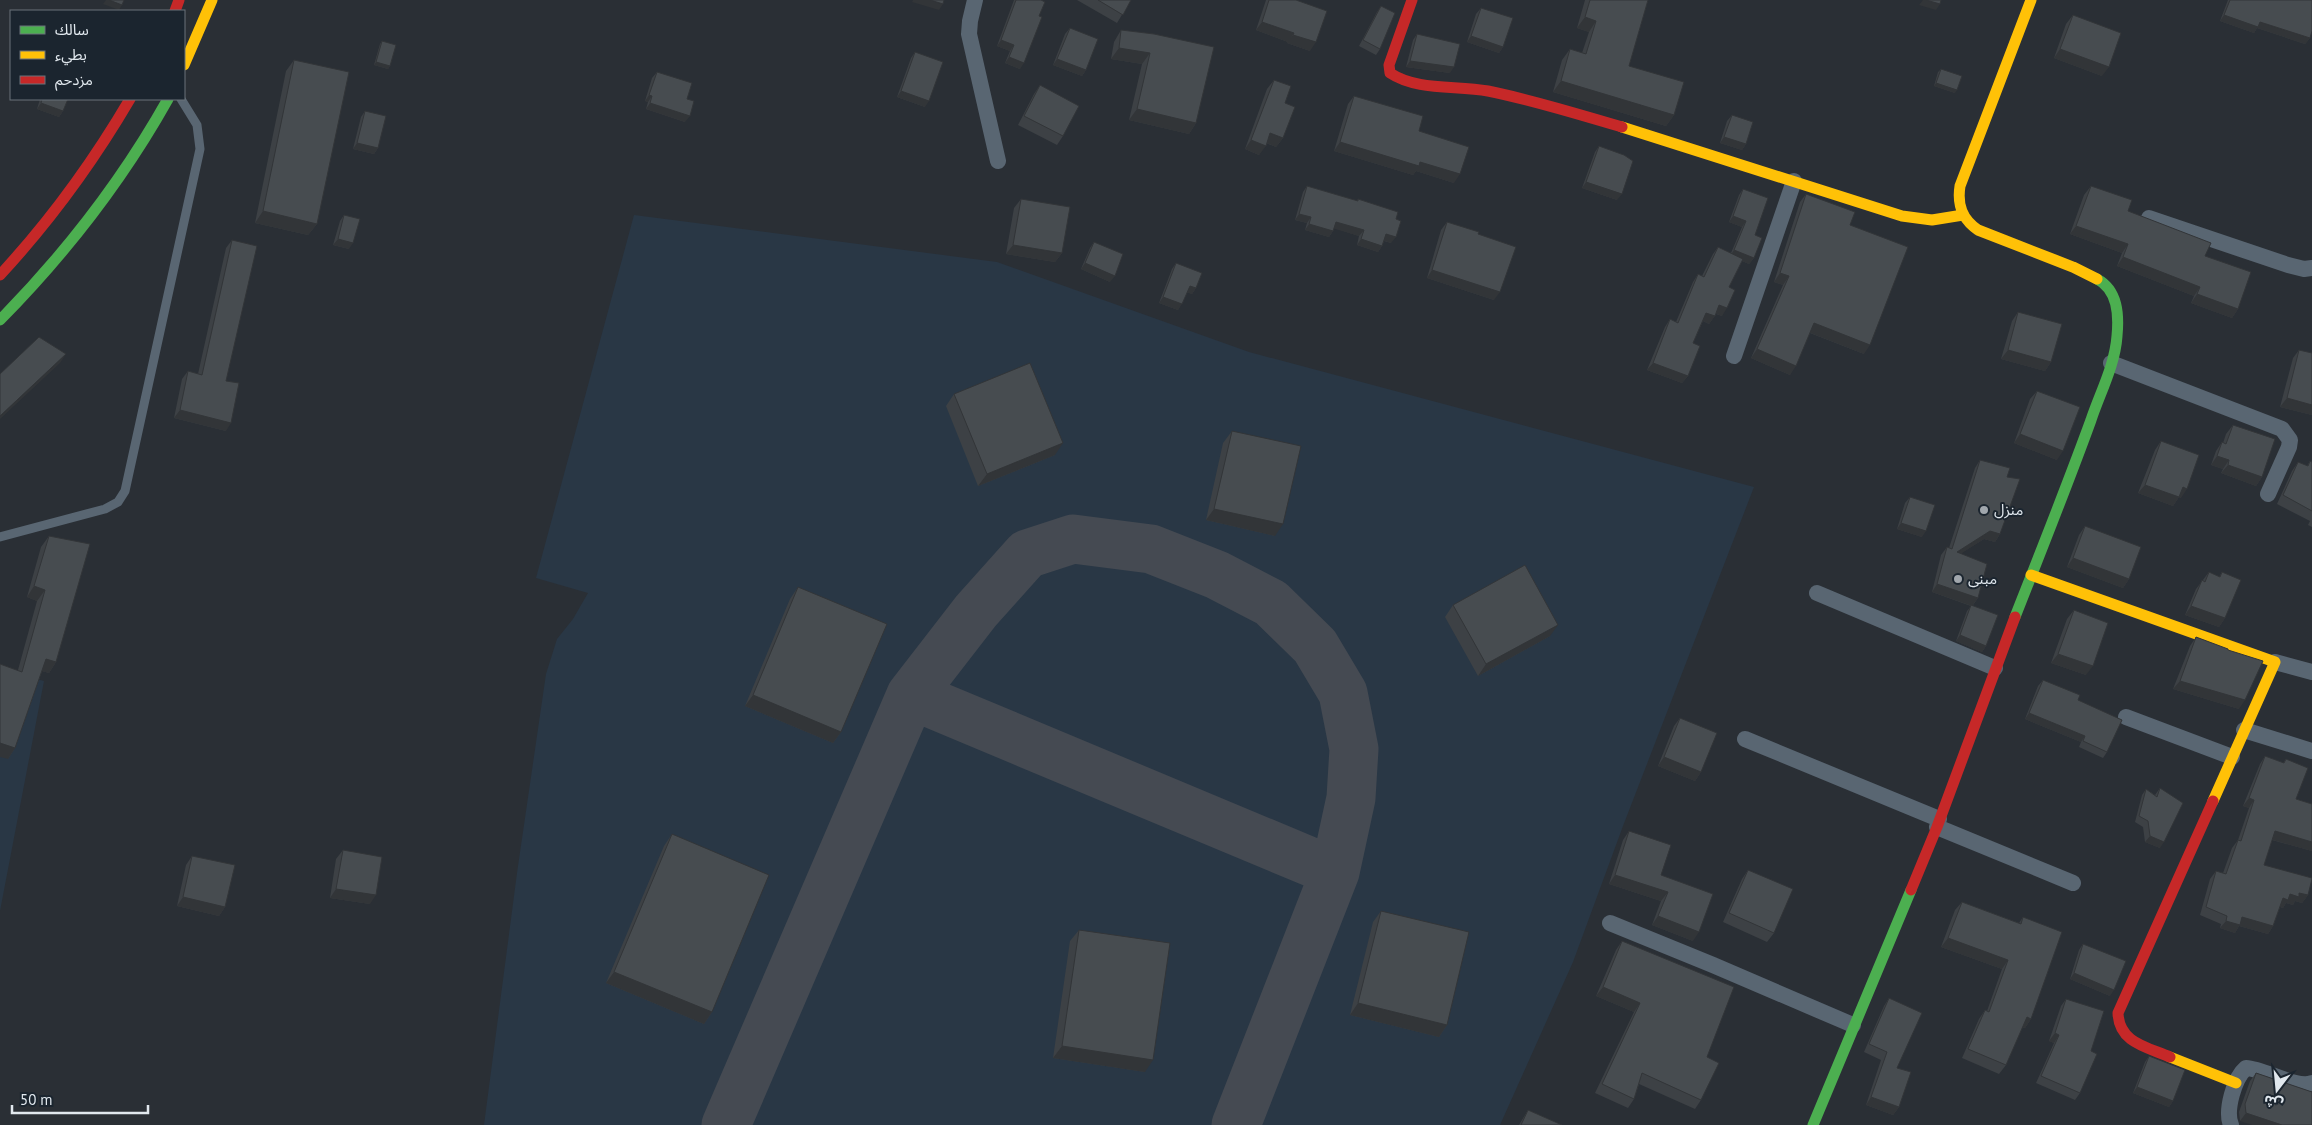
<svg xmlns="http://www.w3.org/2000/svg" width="2312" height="1125" font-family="'PT Sans','Noto Sans Arabic',sans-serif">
  <rect width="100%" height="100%" fill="#2a2f35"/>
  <!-- built -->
  <path fill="#293745" d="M634 215 997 262 1249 352 1754 487 1623 826 1573 962 1500 1125H484L517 873 546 674 557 639 573 619 588 593 536 578Z
    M0 669 44 681 0 911Z"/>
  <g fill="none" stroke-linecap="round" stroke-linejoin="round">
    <!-- taxiway -->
    <path stroke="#454a52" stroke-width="49" d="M911 695 1335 872
      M726 1125 911 695 976 611 1027 554 1073 539 1151 549 1217 575 1271 603 1315 646 1343 693 1354 749 1351 798 1335 872 1236 1125"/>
    <!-- lane -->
    <path stroke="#596672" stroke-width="9" d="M0 537 105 509 118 502 125 491 200 149 197 125 181 99"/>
    <!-- street -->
    <path stroke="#596672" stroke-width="16" d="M975 0 970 21 969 34 998 161
      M2149 218 2288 265 2304 269 2312 268
      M1734 356 1794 181
      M2111 363 2282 429 2290 440 2289 447 2268 494
      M1817 593 1995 668
      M2275 662 2312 672
      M2126 717 2232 757
      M2244 730 2312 751
      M1745 739 1939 819
      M1937 827 2073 883
      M1610 923 1713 965 1853 1025
      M2231 1125C2225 1111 2234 1078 2246 1068 2265 1069 2296 1089 2312 1083"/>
    <!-- fast -->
    <path stroke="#4caf50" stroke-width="11" d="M0 320C66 253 122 181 168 99
      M2015 617C2041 551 2067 486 2091 420 2100 393 2115 365 2117 336 2119 315 2118 290 2097 279
      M1813 1125 1911 890"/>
    <!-- slow -->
    <path stroke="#ffc107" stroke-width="11" d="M2031 0 1960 186C1957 205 1962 219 1978 230L2073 267 2097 279
      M184 65 212 0
      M1622 127 1902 216 1932 220 1963 215
      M2031 575 2275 662 2213 801
      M2170 1057 2236 1083"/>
    <!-- jam -->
    <path stroke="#c62828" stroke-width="11" d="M1412 0 1389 65 1390 73C1417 91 1456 85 1488 91 1533 100 1577 114 1622 127
      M175 11 179 0
      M0 275C50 221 93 162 130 99
      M1911 890 1937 827 2015 617
      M2170 1057C2147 1047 2119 1043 2118 1013L2213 801"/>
  </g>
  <!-- wall -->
  <path fill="#3d4145" d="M1014 0H1041L1020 69 1005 63 1010 51 997 46Z
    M1077 0H1131L1117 23Z
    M1266 0H1296L1310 51 1287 43 1288 42 1256 30Z
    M1585 0H1648L1629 66 1674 115 1666 126 1553 92 1562 60 1570 49 1582 53 1589 32 1577 28Z
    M2228 0H2312L2310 38 2305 44 2257 28 2254 33 2220 21Z
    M1381 6 1380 49 1376 55 1359 46 1377 12Z
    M1481 8 1503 47 1499 53 1467 42 1476 14Z
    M2073 15 2102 76 2054 58 2066 24Z
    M1070 28 1086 70 1082 76 1053 65 1065 34Z
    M1121 30 1154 34 1196 123 1189 134 1129 120 1142 64 1111 59 1114 42Z
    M1417 34 1450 73 1406 67 1413 40Z
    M382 41 390 66 388 69 374 65 380 44Z
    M915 52 925 107 897 97 911 58Z
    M294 60 317 224 308 235 255 223 286 71Z
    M1941 69 1955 93 1934 86 1938 72Z
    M657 72 687 99 685 122 646 109 648 102 645 101 652 78Z
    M1274 80 1285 103 1283 138 1276 147 1266 143 1259 155 1245 149 1267 89Z
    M1040 85 1063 136 1057 145 1018 125 1034 94Z
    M1354 96 1419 131 1454 183 1416 171 1413 175 1334 151 1348 104Z
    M40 99H68L63 111 59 117 37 109Z
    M365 111 378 148 374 154 353 149 361 117Z
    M1732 115 1746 144 1742 150 1720 143 1727 121Z
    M1599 146 1617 200 1582 188 1595 152Z
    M1307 186 1357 201 1358 199 1396 219 1391 243 1384 241 1382 246 1378 252 1357 245 1359 236 1334 228 1333 231 1329 237 1305 230 1307 223 1295 220 1303 192Z
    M2091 186 2128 211 2205 256 2238 309 2232 318 2191 303 2194 296 2117 266 2122 253 2070 234 2084 195Z
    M1743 189 1755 235 1754 258 1749 264 1742 261 1729 287 1722 316 1716 314 1709 324 1703 321 1693 343 1688 376 1682 383 1647 370 1665 327 1670 319 1676 322 1693 282 1698 274 1702 276 1713 254 1718 247 1731 253 1742 227 1729 222 1739 195Z
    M1806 194 1850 225 1864 354 1810 333 1790 375 1751 358 1783 285 1774 282 1800 202Z
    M1021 199 1062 253 1055 262 1006 254 1014 208Z
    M344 215 349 249 333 245 340 221Z
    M1447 222 1478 234 1494 300 1427 278 1441 230Z
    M232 240 226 381V431L174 418 182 379 188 371 198 374 226 248Z
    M1094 242 1110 282 1081 269 1090 248Z
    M1176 263 1196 288 1192 294 1187 292 1178 310 1159 303 1172 269Z
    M2018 312 2051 362 2045 371 2001 359 2012 321Z
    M2299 350 2312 415 2280 407 2293 358Z
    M2037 391 2057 460 2014 443 2030 399Z
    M954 394 1055 455 978 486 946 406Z
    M2233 425 2262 477 2256 486 2221 473 2223 469 2211 465 2216 451 2222 442 2223 443 2226 434Z
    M1232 431 1275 536 1206 520 1223 443Z
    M2161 441 2181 498 2179 497 2173 506 2138 493 2155 450Z
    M1980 460 2007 477 2000 534 1995 542 1984 539 1961 553 1978 598 1973 605 1986 646 1982 652 1956 641 1967 611 1971 606 1932 592 1941 555 1947 547 1949 548 1975 468Z
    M2310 461 2312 462V527L2308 525 2310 521 2277 504 2292 471 2298 462 2307 466Z
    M1910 497 1922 537 1897 529 1905 503Z
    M2085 526 2129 579 2123 588 2067 567 2079 535Z
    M49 536 56 662 49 673 42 671 15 748 8 759 18 670 37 601 27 597 41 547Z
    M2209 572 2219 577 2222 572 2225 618 2219 627 2185 615 2196 589Z
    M798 587 841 732 833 743 745 706 790 599Z
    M1453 605 1550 636 1478 676 1445 617Z
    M2074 610 2086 675 2051 663 2067 619Z
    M2196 637 2228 650 2239 709 2173 689 2190 646Z
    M2043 680 2078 700 2107 752 2103 758 2079 747 2081 742 2025 719 2038 686Z
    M1680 718 1701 772 1695 781 1658 766 1674 726Z
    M2265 756 2283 763 2286 759 2296 799 2312 804V851L2272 840 2264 865 2308 895 2302 903 2295 901 2293 905 2286 903 2283 908 2280 907 2273 926 2268 934 2239 926 2235 933 2220 928 2221 924 2200 915 2210 879 2216 871 2223 873 2232 848 2238 840 2249 808 2243 806 2260 764Z
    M2160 788V848L2145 842 2143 827 2135 822 2142 795 2146 789 2155 795Z
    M1629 831 1661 875 1693 941 1652 925 1661 901 1609 884 1623 840Z
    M672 834 712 1012 704 1024 606 983 664 846Z
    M343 850 370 904 330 898 336 859Z
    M192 856 225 907 219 916 177 906 186 865Z
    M1748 870 1774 933 1767 942 1723 922 1742 879Z
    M1962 902 2019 923 2023 917 2031 1019 2025 1028 2022 1027 2006 1065 1999 1074 1962 1058 1979 1019 1985 1010 1987 1011 2002 969 1941 947 1955 910Z
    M1381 911 1447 1025 1439 1037 1350 1015 1373 922Z
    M1079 930 1145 1072 1053 1058 1070 941Z
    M1622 941 1707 1057 1701 1100 1695 1109 1639 1084 1634 1099 1628 1108 1595 1093 1634 1012 1596 996 1616 950Z
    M2083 944 2110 996 2070 979 2079 950Z
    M1889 998 1899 1107 1893 1115 1866 1105 1881 1060 1864 1052 1884 1006Z
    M2066 999 2091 1051 2080 1093 2075 1100 2036 1083 2054 1043 2049 1041 2061 1006Z
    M2149 1056 2173 1101 2169 1107 2133 1093 2145 1062Z
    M2256 1073 2312 1092 2240 1121 2239 1112 2250 1081Z
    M1528 1110 1562 1125H1519Z"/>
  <!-- shaded-wall -->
  <path fill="#323538" d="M106 0H109L122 5 119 10 103 4Z
    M913 0H930L943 4 939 10 912 2Z
    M1923 0H1926L1940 4 1936 10 1919 5Z
    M2224 15 2260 22 2310 38 2305 44 2257 28 2254 33 2220 21Z
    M1585 17 1596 21 1589 32 1577 28Z
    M1262 22 1294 33 1288 42 1256 30Z
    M1293 35 1316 42 1310 51 1287 43Z
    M1471 36 1503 47 1499 53 1467 42Z
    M1001 40 1014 45 1010 51 997 46Z
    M1119 48 1150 53 1142 64 1111 59Z
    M2060 49 2109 67 2102 76 2054 58Z
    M1009 57 1024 63 1020 69 1005 63Z
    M1057 59 1086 70 1082 76 1053 65Z
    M1410 61 1454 67 1450 73 1406 67Z
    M376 62 390 66 388 69 374 65Z
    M1561 81 1674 115 1666 126 1553 92Z
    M1936 83 1957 90 1955 93 1934 86Z
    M901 91 929 101 925 107 897 97Z
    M649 95 652 96 648 102 645 101Z
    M41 103 63 111 59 117 37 109Z
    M650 103 690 116 685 122 646 109Z
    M1137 109 1196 123 1189 134 1129 120Z
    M1270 133 1283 138 1276 147 1264 142Z
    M1724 137 1746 144 1742 150 1720 143Z
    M1251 140 1266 146 1259 155 1245 149Z
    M1340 142 1420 162 1460 174 1454 183 1416 171 1413 175 1334 151Z
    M357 143 378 148 374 154 353 149Z
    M1586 182 1622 194 1617 200 1582 188Z
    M263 211 317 224 308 235 255 223Z
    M1299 214 1311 217 1307 223 1295 220Z
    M1733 216 1746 221 1742 227 1729 222Z
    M1336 222 1364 230 1359 236 1332 228Z
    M1309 224 1333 231 1329 237 1305 230Z
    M2076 226 2128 244 2122 253 2070 234Z
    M1386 234 1396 237 1391 243 1382 240Z
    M338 239 353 243 349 249 333 245Z
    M1361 239 1382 246 1378 252 1357 245Z
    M1013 245 1062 253 1055 262 1006 254Z
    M1734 250 1754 258 1749 264 1730 256Z
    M2123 257 2200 287 2194 296 2117 266Z
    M1085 263 1115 276 1110 282 1081 269Z
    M1432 270 1500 292 1494 300 1427 278Z
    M1780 273 1789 276 1783 285 1774 282Z
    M1190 286 1196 288 1192 294 1185 292Z
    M2197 294 2238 309 2232 318 2191 303Z
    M1163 297 1182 304 1178 310 1159 303Z
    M1719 305 1727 308 1722 316 1714 313Z
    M1706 313 1715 316 1709 324 1701 320Z
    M1814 323 1870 345 1864 354 1808 332Z
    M1757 349 1796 366 1790 375 1751 358Z
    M2008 350 2051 362 2045 371 2001 359Z
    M66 354 60 363 0 419V416Z
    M1653 363 1688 376 1682 383 1647 370Z
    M2287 398 2312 405V415L2280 407Z
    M180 410 231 423 226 431 174 418Z
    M2020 434 2063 451 2057 460 2014 443Z
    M1063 443 1055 455 978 486 987 474Z
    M2217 456 2229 460 2223 469 2211 465Z
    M2228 465 2262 477 2256 486 2221 473Z
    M2145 485 2179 497 2173 506 2138 493Z
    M2183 487 2187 489 2181 498 2177 496Z
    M1214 509 1283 524 1275 536 1206 520Z
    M1901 523 1926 531 1922 537 1897 529Z
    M1990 531 2000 534 1995 542 1984 539 1951 560 1957 552Z
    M2073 558 2129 579 2123 588 2067 567Z
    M1937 584 1978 598 1972 606 1932 592Z
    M34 586 45 590 37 601 27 597Z
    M2191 606 2225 618 2219 627 2185 615Z
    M1558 625 1550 636 1478 676 1486 664Z
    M1960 635 1986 646 1982 652 1956 641Z
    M2058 654 2093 666 2086 675 2051 663Z
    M46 659 56 662 49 673 38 670Z
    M2180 681 2245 700 2239 709 2173 689Z
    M753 695 841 732 833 743 745 706Z
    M2029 713 2085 736 2081 742 2025 719Z
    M0 743 15 748 8 759 0 757Z
    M1664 757 1701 772 1695 781 1658 766Z
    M2249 798 2254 800 2249 808 2243 806Z
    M2275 831 2312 842V851L2269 839Z
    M2150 836 2164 842 2160 848 2145 842Z
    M1615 875 1668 892 1661 901 1609 884Z
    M336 889 376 895 370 904 330 898Z
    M2299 893 2308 895 2302 903 2295 901 2293 905 2286 903 2283 908 2278 906 2283 898 2290 894Z
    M183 897 225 907 219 916 177 906Z
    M1658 916 1699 932 1693 941 1652 925Z
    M2242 917 2273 926 2268 934 2239 926 2235 933 2220 928 2226 921Z
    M1948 938 2008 960 2002 969 1941 947Z
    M614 972 712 1012 704 1024 606 983Z
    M2074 973 2114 990 2110 996 2070 979Z
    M1603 987 1640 1003 1634 1012 1596 996Z
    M1358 1003 1447 1025 1439 1037 1350 1015Z
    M2027 1017 2031 1019 2025 1028 2020 1026Z
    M2055 1033 2059 1035 2054 1043 2049 1041Z
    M1062 1046 1153 1060 1145 1072 1053 1058Z
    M2137 1087 2173 1101 2169 1107 2133 1093Z
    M1871 1097 1899 1107 1893 1115 1866 1105Z
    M2246 1113 2282 1125H2252L2240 1121Z"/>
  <!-- building -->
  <path fill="#474c50" stroke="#323538" d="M109 0H124L122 5Z
    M930 0H944L943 4Z
    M1016 0H1041L1045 2 1039 16 1042 17 1024 63 1009 57 1014 45 1001 40Z
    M1098 0H1131L1123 15Z
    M1269 0H1296L1327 11 1316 42 1293 35 1294 33 1262 22Z
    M1590 0H1648L1629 66 1684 82 1674 115 1561 81 1570 49 1586 54 1596 21 1585 17Z
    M1926 0H1941L1940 4Z
    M2230 0H2312V31L2310 38 2260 22 2258 27 2224 15Z
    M1381 6 1395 13 1380 49 1363 40Z
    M1481 8 1513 18 1503 47 1471 36Z
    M2073 15 2121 33 2109 67 2060 49Z
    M1070 28 1098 39 1086 70 1057 59Z
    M1121 30 1154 34 1214 47 1196 123 1137 109 1150 53 1119 48Z
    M1417 34 1460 44 1454 67 1410 61Z
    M382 41 396 45 390 66 376 62Z
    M915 52 943 62 929 101 901 91Z
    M294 60 349 72 317 224 263 211Z
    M1941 69 1962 76 1957 90 1936 83Z
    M657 72 692 83 687 99 694 101 690 116 650 103 652 96 649 95Z
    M1274 80 1291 86 1285 103 1295 107 1283 138 1270 133 1266 146 1251 140Z
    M1040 85 1079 106 1063 136 1024 116Z
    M1354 96 1423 116 1419 131 1469 147 1460 174 1420 162 1419 166 1340 142Z
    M42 99H68L63 111 41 103Z
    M365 111 386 116 378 148 357 143Z
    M1732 115 1753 122 1746 144 1724 137Z
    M1599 146 1624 155 1633 161 1622 194 1586 182Z
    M1307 186 1358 201V199L1398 212 1396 219 1401 221 1396 237 1386 234 1382 246 1361 239 1364 230 1336 222 1333 231 1309 224 1311 217 1299 214Z
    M2091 186 2132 200 2128 211 2211 243 2205 256 2251 272 2238 309 2197 294 2200 287 2123 257 2128 244 2076 226Z
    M1743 189 1768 198 1755 235 1762 238 1754 258 1734 250 1746 221 1733 216Z
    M1806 194 1855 212 1850 225 1908 247 1870 345 1814 323 1796 366 1757 349 1789 276 1780 273Z
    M1021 199 1070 207 1062 253 1013 245Z
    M344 215 360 219 353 243 338 239Z
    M1447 222 1479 232 1478 234 1516 247 1500 292 1432 270Z
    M232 240 257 246 226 381 239 383 231 423 180 410 188 371 202 375Z
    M1094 242 1123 254 1115 276 1085 263Z
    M1718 247 1743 259 1729 287 1735 290 1727 308 1719 305 1715 316 1706 313 1693 343 1700 346 1688 376 1653 363 1670 319 1678 323 1698 274 1704 277Z
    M1176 263 1202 273 1196 288 1190 286 1182 304 1163 297Z
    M2018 312 2062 324 2051 362 2008 350Z
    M39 337 66 354 0 416V374Z
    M2299 350 2312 353V405L2287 398Z
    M1030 363 1063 443 987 474 954 394Z
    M2037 391 2080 407 2063 451 2020 434Z
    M2233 425 2275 439 2262 477 2228 465 2229 460 2217 456 2222 442 2226 444Z
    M1232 431 1301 446 1283 524 1214 509Z
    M2161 441 2199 455 2187 489 2183 487 2179 497 2145 485Z
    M1980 460 2010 468 2007 477 2020 479 2000 534 1990 531 1957 552 1987 564 1978 598 1937 584 1947 547 1952 549Z
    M2310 461 2312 462V511L2283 495 2298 462 2308 466Z
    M1910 497 1935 505 1926 531 1901 523Z
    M2085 526 2141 547 2129 579 2073 558Z
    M49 536 90 544 56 662 46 659 15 748 0 743V664L22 672 45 590 34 586Z
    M1525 565 1558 625 1486 664 1453 605Z
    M2209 572 2220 577 2222 572 2241 580 2225 618 2191 606 2202 580 2205 582Z
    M798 587 887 624 841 732 753 695Z
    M1971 605 1998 615 1986 646 1960 635Z
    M2074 610 2108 623 2093 666 2058 654Z
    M2196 637 2228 649V650L2263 661 2245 700 2180 681Z
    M2043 680 2080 695 2078 700 2122 720 2107 752 2083 741 2085 736 2029 713Z
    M1680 718 1717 733 1701 772 1664 757Z
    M2265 756 2284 763 2286 759 2308 768 2296 799 2312 804V842L2275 831 2264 865 2312 878V879L2308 895 2299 893V897L2290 894 2288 900 2283 898 2273 926 2242 917 2240 925 2226 921 2227 916 2206 907 2216 871 2226 874 2238 840 2241 841 2254 800 2249 798Z
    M2160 788 2183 803 2164 842 2150 836 2148 821 2139 816 2146 789 2157 797Z
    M1629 831 1671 845 1661 875 1713 894 1699 932 1658 916 1668 892 1615 875Z
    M672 834 769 875 712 1012 614 972Z
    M343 850 382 857 376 895 336 889Z
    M192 856 235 865 225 907 183 897Z
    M1748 870 1793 889 1774 933 1729 913Z
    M1962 902 2021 924 2023 917 2062 932 2031 1019 2027 1017 2006 1065 1968 1049 1985 1010 1989 1012 2008 960 1948 938Z
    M1381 911 1469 932 1447 1025 1358 1003Z
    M1079 930 1170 943 1153 1060 1062 1046Z
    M1622 941 1734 987 1707 1057 1719 1063 1701 1100 1642 1073 1634 1099 1602 1084 1640 1003 1603 987Z
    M2083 944 2126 961 2114 990 2074 973Z
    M1889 998 1922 1013 1897 1068 1911 1072 1899 1107 1871 1097 1887 1052 1869 1044Z
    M2066 999 2104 1011 2091 1051 2097 1054 2080 1093 2041 1076 2059 1035 2055 1033Z
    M2149 1056 2185 1070 2173 1101 2137 1087Z
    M2256 1073 2312 1092V1125H2282L2246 1113 2245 1104Z
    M1528 1110 1562 1125H1521Z"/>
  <!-- markers -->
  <g fill="#a1a7ad" stroke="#1b252f" stroke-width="2">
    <circle cx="1984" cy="510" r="5"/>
    <circle cx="1958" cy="579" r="5"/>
  </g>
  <g text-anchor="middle" stroke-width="4" stroke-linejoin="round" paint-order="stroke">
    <!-- poi labels -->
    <g font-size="15" fill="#e1e8ee" stroke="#1b252f" text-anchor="start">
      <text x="1994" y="515">منزل</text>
      <text x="1968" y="584">مبنى</text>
    </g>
  </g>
  <!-- legend -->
  <rect x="10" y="10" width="175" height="90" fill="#1b252f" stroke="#6a737b"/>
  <rect x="20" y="26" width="25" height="8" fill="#4caf50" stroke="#6a737b"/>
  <text x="55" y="35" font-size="15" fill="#e1e8ee">سالك</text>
  <rect x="20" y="51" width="25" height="8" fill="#ffc107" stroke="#6a737b"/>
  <text x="55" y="60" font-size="15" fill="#e1e8ee">بطيء</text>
  <rect x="20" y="76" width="25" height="8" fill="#c62828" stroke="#6a737b"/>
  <text x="55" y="85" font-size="15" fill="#e1e8ee">مزدحم</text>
  <!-- north arrow -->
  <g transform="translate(2277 1090) rotate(196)" stroke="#1b252f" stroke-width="4" paint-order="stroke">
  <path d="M0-4L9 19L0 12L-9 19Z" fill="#e1e8ee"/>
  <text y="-8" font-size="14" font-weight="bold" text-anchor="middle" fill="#e1e8ee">ش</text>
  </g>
  <!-- scale -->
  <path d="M12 1105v8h136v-8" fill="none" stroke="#e1e8ee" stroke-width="2.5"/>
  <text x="20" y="1105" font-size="15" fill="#e1e8ee" stroke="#1b252f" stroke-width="4" paint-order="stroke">50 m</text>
</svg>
